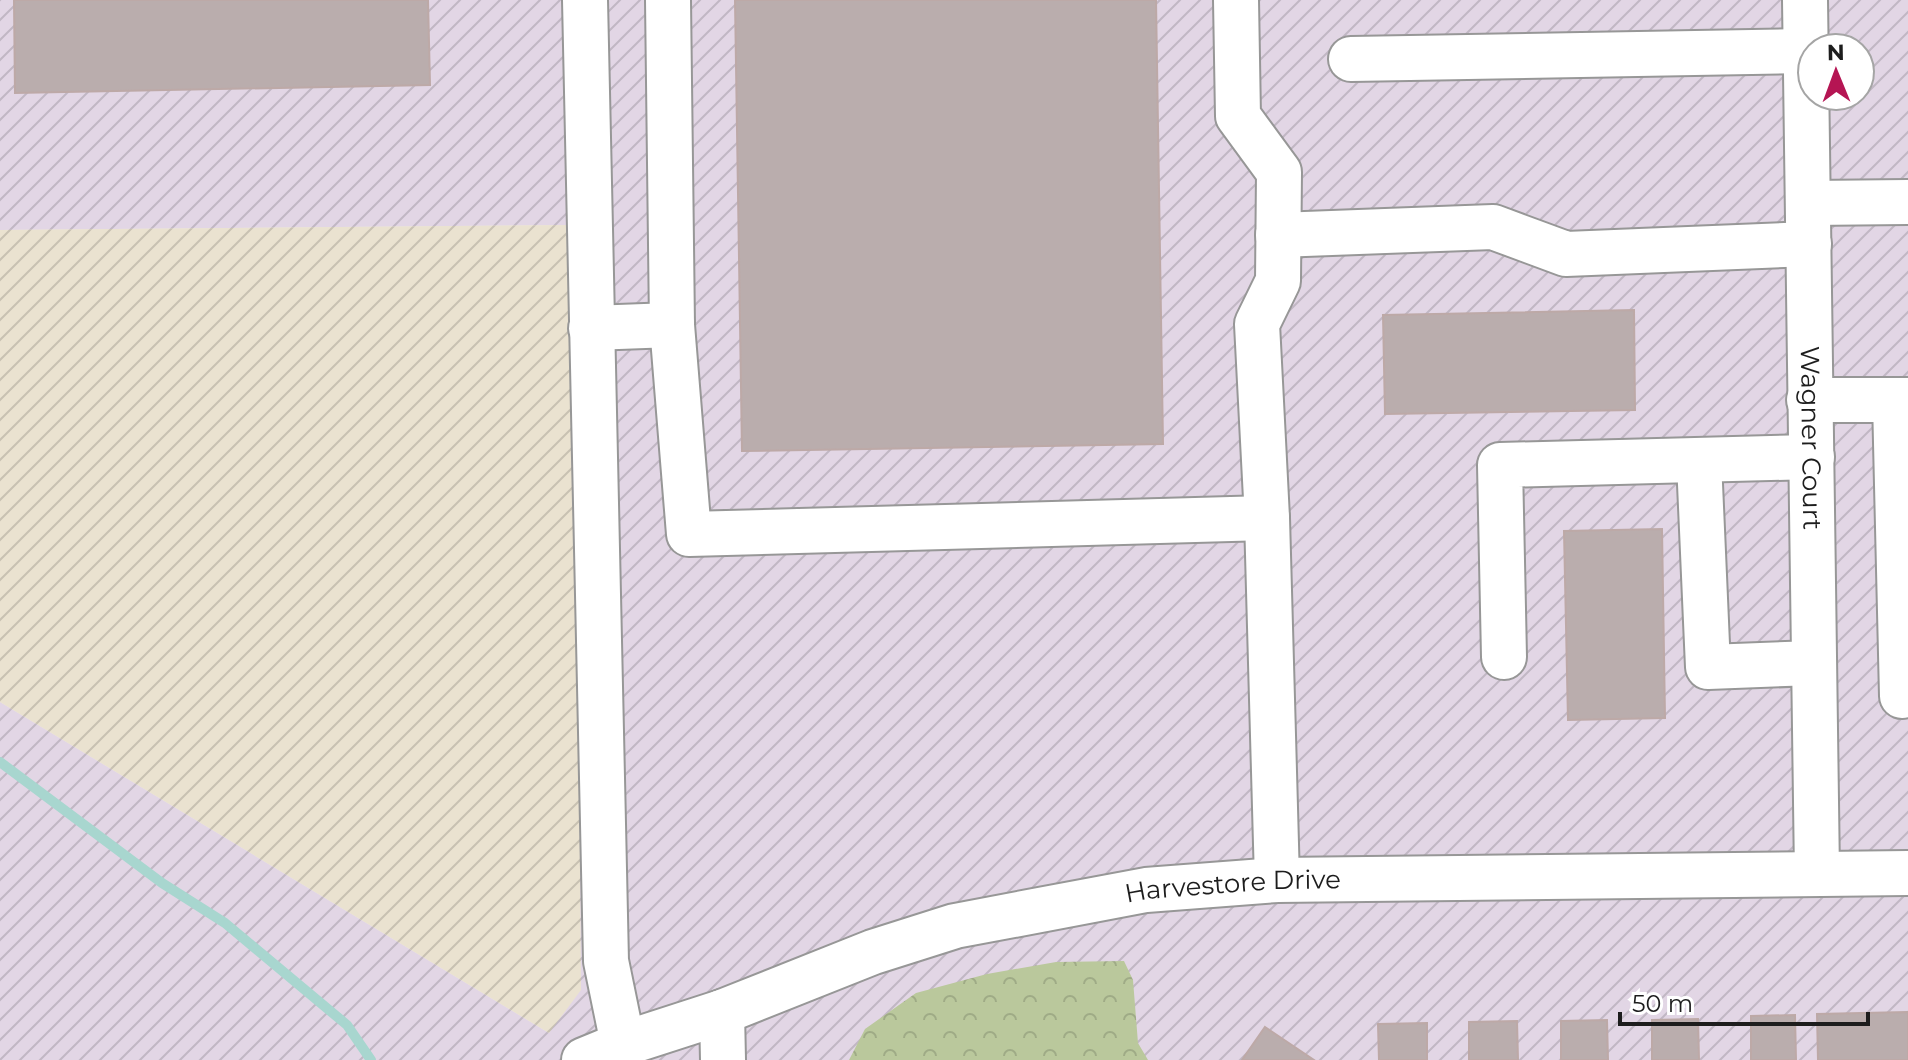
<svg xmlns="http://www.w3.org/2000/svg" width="1908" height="1060" font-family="Montserrat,sans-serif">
  <defs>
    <pattern id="industrial-furrows" width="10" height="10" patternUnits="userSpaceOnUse" patternTransform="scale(2)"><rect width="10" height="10" fill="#e2d6e5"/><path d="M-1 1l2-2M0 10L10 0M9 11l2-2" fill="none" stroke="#c1b7c4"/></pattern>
    <pattern id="farmland-furrows" width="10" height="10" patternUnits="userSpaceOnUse" patternTransform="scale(2)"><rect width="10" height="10" fill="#eae2d0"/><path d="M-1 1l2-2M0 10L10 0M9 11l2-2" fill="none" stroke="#c8c1b2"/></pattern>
    <pattern id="forest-crowns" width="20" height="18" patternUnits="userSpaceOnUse" patternTransform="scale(2)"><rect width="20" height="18" fill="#bac89c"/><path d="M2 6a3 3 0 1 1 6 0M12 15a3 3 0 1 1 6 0" fill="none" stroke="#9fab86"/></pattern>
  </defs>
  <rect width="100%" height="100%" fill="#ede6e3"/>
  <!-- industrial -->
  <path fill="url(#industrial-furrows)" fill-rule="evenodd" d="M0 0H1908V1060H0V702L549 1033 575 225 0 230ZM1812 48H1860V96H1812Z"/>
  <!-- farmland -->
  <path fill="url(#farmland-furrows)" d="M575 225 581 990 549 1033 0 702V230Z"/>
  <!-- forest -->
  <path fill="url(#forest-crowns)" d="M1124 961 1133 980 1138 1043 1148 1060H849L865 1029 916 993 987 974 1056 962Z"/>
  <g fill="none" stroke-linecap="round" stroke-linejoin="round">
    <!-- stream -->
    <path stroke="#a8d6cf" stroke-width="10" d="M0 762 162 883 225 923 347 1025 371 1060"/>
  </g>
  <!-- building -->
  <path fill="#baadad" stroke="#bda9a7" stroke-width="2" d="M14 0H428L430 85 15 93Z
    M735 0H1156L1163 444 742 451Z
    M1634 310 1635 410 1385 414 1383 315Z
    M1662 529 1665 718 1568 720 1564 531Z
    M1908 1012V1060H1818L1817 1014Z
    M1795 1015 1796 1060H1751V1016Z
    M1698 1019 1699 1060H1652V1020Z
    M1607 1020 1608 1060H1561V1021Z
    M1517 1021 1518 1060H1469V1022Z
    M1427 1023V1060H1379L1378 1024Z
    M1265 1027 1314 1060H1242Z"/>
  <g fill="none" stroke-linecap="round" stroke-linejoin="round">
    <defs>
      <g id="minor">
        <path d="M585 0 606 961 623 1044"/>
        <path d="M668 0 672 325 689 534 1267 518"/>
        <path d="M1236 0 1238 116 1279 172 1278 281 1257 324 1267 518 1277 880"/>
        <path id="s1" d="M1805 0 1817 874"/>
        <path d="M1351 59 1804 51"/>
        <path d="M1809 203 1908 202"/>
        <path d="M1278 235 1493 227 1566 254 1809 244"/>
        <path d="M591 328 672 325"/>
        <path d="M1809 400H1908"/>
        <path d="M1895 400 1902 696"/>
        <path d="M1699 461 1708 667 1814 663"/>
        <path d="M1504 657 1500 465 1812 457"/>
        <path d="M722 1012 723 1060"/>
        <path id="s2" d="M584 1060 623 1044 722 1012 873 952 955 926 1146 890 1277 880 1908 873"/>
      </g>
    </defs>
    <!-- minor casing -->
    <use href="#minor" stroke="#979797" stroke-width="48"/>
    <!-- minor -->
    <use href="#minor" stroke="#fff" stroke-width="44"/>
  </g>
  <g text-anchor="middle" stroke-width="6" stroke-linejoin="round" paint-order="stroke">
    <!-- street labels -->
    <g font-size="26" fill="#1d1d1d" stroke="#fff">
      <text dy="9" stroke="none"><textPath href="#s1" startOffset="438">Wagner Court</textPath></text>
      <text dy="9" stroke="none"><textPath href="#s2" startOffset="676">Harvestore Drive</textPath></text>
    </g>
  </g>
  <!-- north arrow -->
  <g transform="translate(1836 72) rotate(359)"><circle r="38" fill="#ffffff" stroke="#a5a5a5" stroke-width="2"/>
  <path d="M0-6L14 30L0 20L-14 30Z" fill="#b51553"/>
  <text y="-12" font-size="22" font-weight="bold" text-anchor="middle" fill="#1d1d1d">N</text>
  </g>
  <!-- scale -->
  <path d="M1620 1012v12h248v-12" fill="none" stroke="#1d1d1d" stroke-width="4"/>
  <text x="1632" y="1012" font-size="24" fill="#1d1d1d" stroke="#ffffff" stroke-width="6" paint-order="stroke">50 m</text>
</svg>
